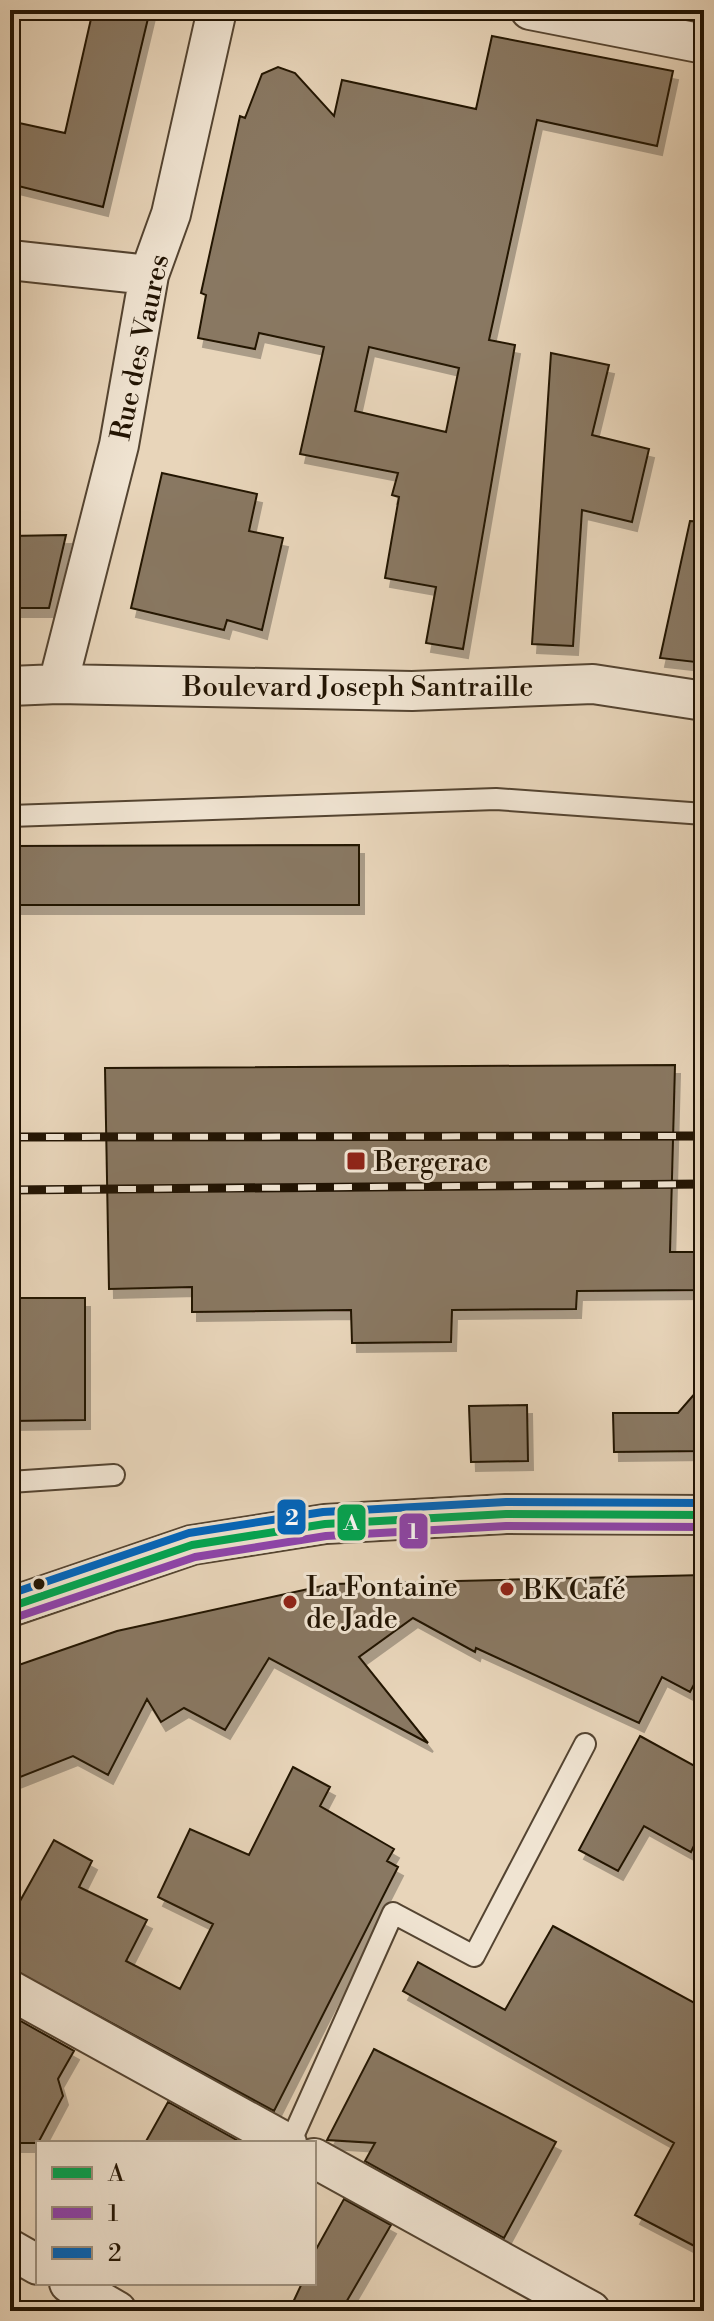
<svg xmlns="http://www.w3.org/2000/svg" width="714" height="2321" font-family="'Libre Bodoni',serif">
  <defs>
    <filter id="shadow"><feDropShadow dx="5" dy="9" stdDeviation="0" flood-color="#0004"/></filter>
  </defs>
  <rect width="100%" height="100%" fill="#e8d5ba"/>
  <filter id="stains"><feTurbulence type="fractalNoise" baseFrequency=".0025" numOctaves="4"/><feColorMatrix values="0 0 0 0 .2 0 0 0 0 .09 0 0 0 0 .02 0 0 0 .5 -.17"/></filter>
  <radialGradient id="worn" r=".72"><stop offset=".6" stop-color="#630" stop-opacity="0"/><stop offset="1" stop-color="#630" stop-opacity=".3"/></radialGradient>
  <!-- building -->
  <path fill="#897862" stroke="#221403" stroke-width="2" fill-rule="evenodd" filter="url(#shadow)" d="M93 10H150L103 207 10 184V121L65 133Z
    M492 36 673 71 657 146 537 120 489 340 515 345 463 649 426 643 436 587 385 578 399 497 392 495 398 473 300 454 324 347 259 333 255 349 198 338 206 295 201 293 240 116 245 118 262 74 278 67 295 73 334 116 342 80 476 109ZM369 347 459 368 446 432 355 411Z
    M551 353 609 365 592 435 649 449 632 522 582 510 573 646 532 644Z
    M162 473 257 494 249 531 283 538 262 630 227 620 224 630 131 608Z
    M690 521 704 522V663L660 658Z
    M66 535 49 608H10V536Z
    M359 845V905H10V846Z
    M675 1065 670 1252H704V1290L577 1291 576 1309 452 1310 451 1342 352 1343 351 1310 192 1312V1287L109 1289 105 1068Z
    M10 1298H85V1420L10 1421Z
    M704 1383V1451L614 1452 613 1413H678Z
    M527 1405 528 1461 471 1462 469 1406Z
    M704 1575V1666L690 1692 662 1677 639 1723 476 1648 475 1652 413 1618 359 1657 428 1743 269 1658 225 1730 184 1708 161 1722 147 1699 108 1775 73 1756 10 1781V1668L117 1631 331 1584Z
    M640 1736 704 1771V1825L691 1852 644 1826 618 1871 579 1850Z
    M293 1767 330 1787 320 1806 394 1849 387 1861 398 1867 274 2111 10 1968V1895L20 1901 54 1840 92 1861 79 1887 147 1920 126 1961 180 1989 213 1924 158 1897 190 1829 249 1855Z
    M553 1926 704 2008V2251L635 2215 674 2143 403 1991 418 1962 505 2010Z
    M10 2015 74 2051 58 2079 63 2096 38 2143H10Z
    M374 2049 556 2142 504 2238 365 2161 375 2143 327 2140Z
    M168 2102 242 2143H145Z
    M344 2199 391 2225 341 2311H289L302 2283H314V2253Z"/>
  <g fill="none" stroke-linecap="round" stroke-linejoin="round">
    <defs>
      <path id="service" d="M10 816 496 799 704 814
        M10 1482 114 1475
        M290 2143 393 1913 474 1956 585 1744"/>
      <path id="minor" d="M530 10 704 44
        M10 260 149 275
        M58 684 119 445 149 275 171 214 217 10
        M10 686 58 684 412 691 593 684 704 701
        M10 1607 192 1545 325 1524 506 1514 704 1515
        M10 1990 287 2143
        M314 2158 591 2311
        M10 2249 38 2265
        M69 2283 117 2311"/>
    </defs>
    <!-- service casing -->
    <use href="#service" stroke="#544431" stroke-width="24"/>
    <!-- minor casing -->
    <use href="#minor" stroke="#544431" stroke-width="42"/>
    <!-- service -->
    <use href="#service" stroke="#f0e4d2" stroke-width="20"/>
    <!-- minor -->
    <use href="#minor" stroke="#f0e4d2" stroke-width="38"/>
    <defs>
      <path id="rail" d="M10 1137 704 1136
        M10 1190 704 1184"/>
    </defs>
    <!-- rail casing -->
    <use href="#rail" stroke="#221403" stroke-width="9"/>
    <!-- rail -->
    <use href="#rail" stroke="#f0e4d2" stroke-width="6" stroke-dasharray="18" stroke-linecap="butt"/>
    <defs>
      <path id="bus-1" d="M10 1607 192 1545 325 1524 506 1514 704 1515"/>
      <path id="bus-2" d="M14 1618 195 1557 326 1536 506 1526 704 1527"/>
      <path id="bus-3" d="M10 1594 189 1533 323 1512 506 1502 704 1503"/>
    </defs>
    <!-- bus-1 casing -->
    <use href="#bus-1" stroke="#f0e4d2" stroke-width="14"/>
    <!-- bus-2 casing -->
    <use href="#bus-2" stroke="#f0e4d2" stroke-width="14"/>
    <!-- bus-3 casing -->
    <use href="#bus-3" stroke="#f0e4d2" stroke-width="14"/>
    <!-- bus-1 -->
    <use href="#bus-1" stroke="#00a651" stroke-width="8"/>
    <!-- bus-2 -->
    <use href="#bus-2" stroke="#8e44ad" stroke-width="8"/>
    <!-- bus-3 -->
    <use href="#bus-3" stroke="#0065bd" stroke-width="8"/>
  </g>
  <!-- markers -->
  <g fill="#8f2418" stroke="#f0e4d2" stroke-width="3">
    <rect x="346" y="1151" width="20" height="20" rx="4"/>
    <circle cx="507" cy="1589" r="8"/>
    <circle cx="290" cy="1602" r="8"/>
  </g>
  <circle fill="#221403" stroke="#f0e4d2" stroke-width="3" cx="39" cy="1584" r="7"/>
  <g text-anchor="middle" stroke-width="6" stroke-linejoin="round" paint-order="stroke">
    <!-- street labels -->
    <g font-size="28" fill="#221403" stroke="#f0e4d2">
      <text transform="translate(139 347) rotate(-78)" y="10">Rue des Vaures</text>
      <text x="358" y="696">Boulevard Joseph Santraille</text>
    </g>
    <!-- poi labels -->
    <g font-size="28" fill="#221403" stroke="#f0e4d2" text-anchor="start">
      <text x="374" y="1171">Bergerac</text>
      <text x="306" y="1596">La Fontaine<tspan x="306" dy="32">de Jade</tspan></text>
      <text x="523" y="1599">BK Café</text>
    </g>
  </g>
  <g stroke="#f0e4d2" stroke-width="3">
    <rect x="276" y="1498" width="31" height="38" rx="8" fill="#0065bd"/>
    <rect x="336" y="1503" width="31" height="39" rx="8" fill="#00a651"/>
    <rect x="398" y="1512" width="31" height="38" rx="8" fill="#8e44ad"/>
  </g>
  <g font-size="22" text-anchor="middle" font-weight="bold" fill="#fff">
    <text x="292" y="1525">2</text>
    <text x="351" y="1530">A</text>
    <text x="413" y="1539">1</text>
  </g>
  <!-- margin -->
  <rect width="714" height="2321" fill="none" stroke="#e8d5ba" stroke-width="40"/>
  <rect x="12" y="12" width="690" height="2297" fill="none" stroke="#221403" stroke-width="4"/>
  <rect x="20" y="20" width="674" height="2281" fill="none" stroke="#221403" stroke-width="2"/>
  <!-- legend -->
  <rect x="36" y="2141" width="280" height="144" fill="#f0e4d2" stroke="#9e917f" stroke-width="2"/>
  <rect x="52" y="2167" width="40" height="12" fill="#00a651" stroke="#9e917f" stroke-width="2"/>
  <text x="108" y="2181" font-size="24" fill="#221403">A</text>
  <rect x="52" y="2207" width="40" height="12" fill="#8e44ad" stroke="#9e917f" stroke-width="2"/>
  <text x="108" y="2221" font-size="24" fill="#221403">1</text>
  <rect x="52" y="2247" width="40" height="12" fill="#0065bd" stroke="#9e917f" stroke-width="2"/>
  <text x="108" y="2261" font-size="24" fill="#221403">2</text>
  <rect width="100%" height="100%" filter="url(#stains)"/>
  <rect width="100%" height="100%" fill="url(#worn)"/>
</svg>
